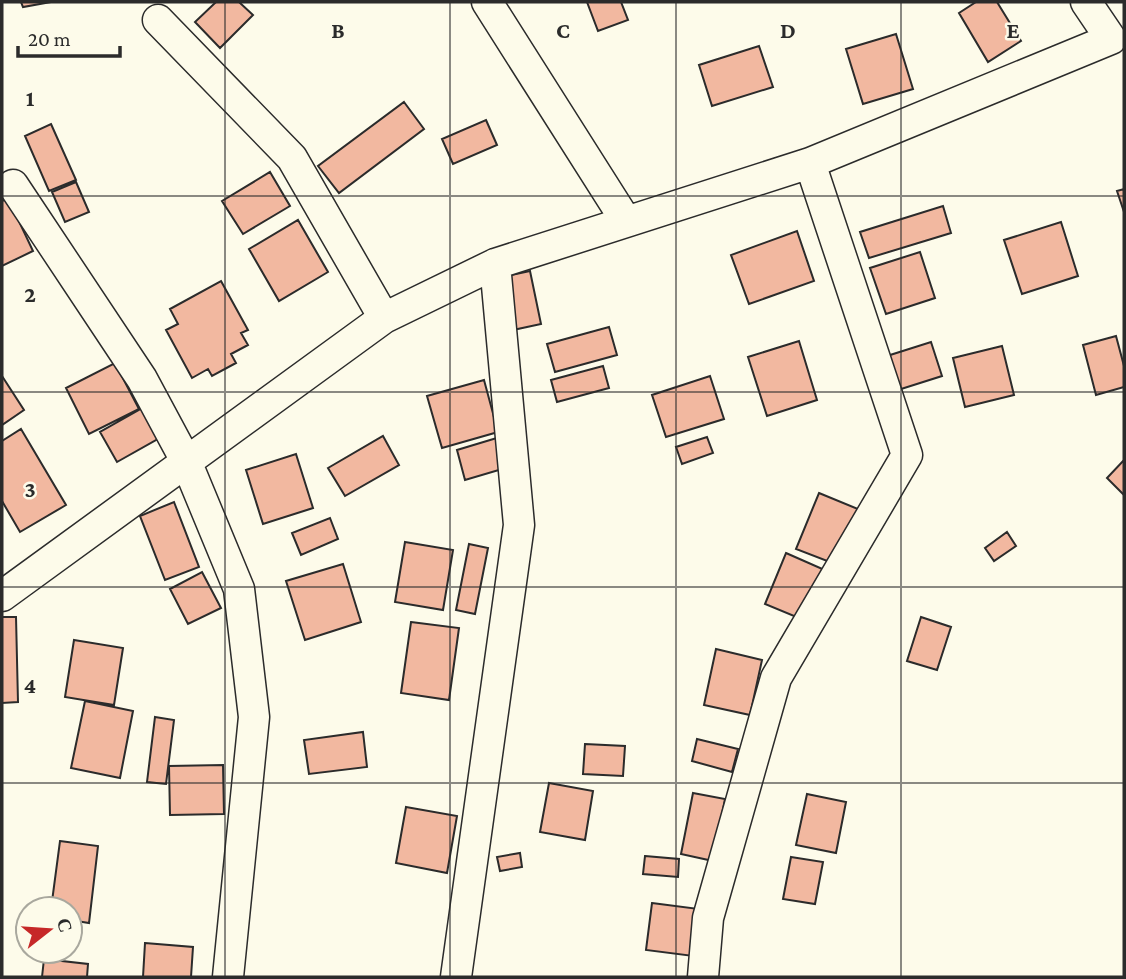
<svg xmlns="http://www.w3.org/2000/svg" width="1126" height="979" font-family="'Crimson Pro',serif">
  <rect width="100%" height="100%" fill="#fdfbea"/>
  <!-- building -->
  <path fill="#f2b8a0" stroke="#2b2b2b" stroke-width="2" d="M21 2H51L23 7Z
    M216 2H239L253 15 220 48 195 22Z
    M587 2H621L628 20 598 31Z
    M976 2H997L1021 41 988 62 959 13Z
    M896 34 913 89 863 104 846 49Z
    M759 46 773 87 712 106 699 65Z
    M404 102 424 129 339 193 318 166Z
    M486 120 497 145 453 164 442 139Z
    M51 124 76 180 49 191 25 136Z
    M270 172 290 206 243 234 222 201Z
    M76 182 89 212 65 222 52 192Z
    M1124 189V212L1117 191Z
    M8 198 33 251 2 266V201Z
    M943 206 951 233 869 258 860 232Z
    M298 220 328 272 279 301 249 249Z
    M1061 222 1078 276 1022 294 1004 240Z
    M797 231 814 281 749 304 731 255Z
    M920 252 935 298 886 314 870 268Z
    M530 271 541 324 513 330 502 277Z
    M221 281 248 330 241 333 248 345 231 354 236 363 212 376 208 369 192 378 166 330 178 324 170 309Z
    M609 327 617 355 555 372 547 344Z
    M1116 336 1124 366V387L1096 395 1083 345Z
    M799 341 817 400 767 416 748 357Z
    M931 342 942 376 898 390 887 356Z
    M1002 346 1014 395 965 407 953 358Z
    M115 363 139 409 89 434 66 388Z
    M603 366 609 388 557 402 551 380Z
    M2 376 24 410 2 425Z
    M710 376 724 419 666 437 652 395Z
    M484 380 498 432 442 448 427 396Z
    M146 406 163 436 117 462 100 432Z
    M21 429 66 505 20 532 2 501V441Z
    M383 436 399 465 345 496 328 468Z
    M500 437 509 467 465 480 457 450Z
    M707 437 713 453 682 464 676 447Z
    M296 454 313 508 263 524 246 470Z
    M1124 460V495L1107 478Z
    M819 493 858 509 835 564 796 549Z
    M174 502 199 567 165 580 140 516Z
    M330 518 338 539 301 555 292 533Z
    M1007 532 1016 546 994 561 985 548Z
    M405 542 453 550 443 610 395 602Z
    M469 544 488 548 475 614 456 610Z
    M786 553 827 571 806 621 765 604Z
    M343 564 361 622 305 640 286 581Z
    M202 572 221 608 188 624 170 589Z
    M2 617H16L18 702 2 703Z
    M921 617 951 627 937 670 907 661Z
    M411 622 459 628 449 700 401 693Z
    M74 640 123 648 114 705 65 697Z
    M716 649 762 660 750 715 704 705Z
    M85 701 133 711 120 778 71 768Z
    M155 717 174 720 166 784 147 782Z
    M363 732 367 767 309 774 304 740Z
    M697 739 738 749 732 772 692 761Z
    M585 744 625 746 623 776 583 774Z
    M223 765 224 814 170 815 169 766Z
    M549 783 593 791 585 840 540 832Z
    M693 793 725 799 713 861 681 854Z
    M807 794 846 802 836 853 796 845Z
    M406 807 457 816 447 873 396 863Z
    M60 841 98 846 89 923 70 920V909H51Z
    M520 853 522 867 500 871 497 857Z
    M645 856 679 859 678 877 643 874Z
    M791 857 823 862 815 904 783 899Z
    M652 903 699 909 693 956 646 950Z
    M145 943 193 947 191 977H143Z
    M44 959 88 964 87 977H42Z"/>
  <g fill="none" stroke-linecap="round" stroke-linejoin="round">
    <defs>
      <path id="street" d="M487 2 626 221
        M158 20 292 158 384 318
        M13 185 142 379 186 461 239 589 254 717 228 977
        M2 596 384 318 495 264 810 163 1111 39 1086 2
        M456 977 519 525 495 264
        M703 977 708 918 776 678 907 455 810 163"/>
    </defs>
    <!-- street casing -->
    <use href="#street" stroke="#2b2b2b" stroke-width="33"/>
    <!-- street -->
    <use href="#street" stroke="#fdfbea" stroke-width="30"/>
  </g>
  <!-- grid -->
  <path fill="none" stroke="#2b2b2b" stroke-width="2" stroke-opacity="0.55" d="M225 2V977M450 2V977M676 2V977M901 2V977M2 196H1124M2 392H1124M2 587H1124M2 783H1124"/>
  <g font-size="23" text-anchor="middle" font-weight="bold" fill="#2b2b2b" stroke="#fdfbea" stroke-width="5" stroke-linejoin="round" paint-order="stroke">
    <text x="338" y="38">B</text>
    <text x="563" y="38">C</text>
    <text x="788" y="38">D</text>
    <text x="1013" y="38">E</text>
    <text x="30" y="106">1</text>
    <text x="30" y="302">2</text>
    <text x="30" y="497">3</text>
    <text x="30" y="693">4</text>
  </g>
  <!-- border -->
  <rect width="1126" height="979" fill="none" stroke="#2b2b2b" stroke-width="7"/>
  <!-- north arrow -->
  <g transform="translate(49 930) rotate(73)"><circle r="33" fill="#fdfbea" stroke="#a9a89e" stroke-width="2"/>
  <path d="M0-5L12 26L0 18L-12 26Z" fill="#c62828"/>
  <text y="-10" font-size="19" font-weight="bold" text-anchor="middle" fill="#2b2b2b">С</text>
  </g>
  <!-- scale -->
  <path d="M18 46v10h102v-10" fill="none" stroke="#2b2b2b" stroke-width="3.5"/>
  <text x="28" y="46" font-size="21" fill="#2b2b2b" stroke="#fdfbea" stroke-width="5" paint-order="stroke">20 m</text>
</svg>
